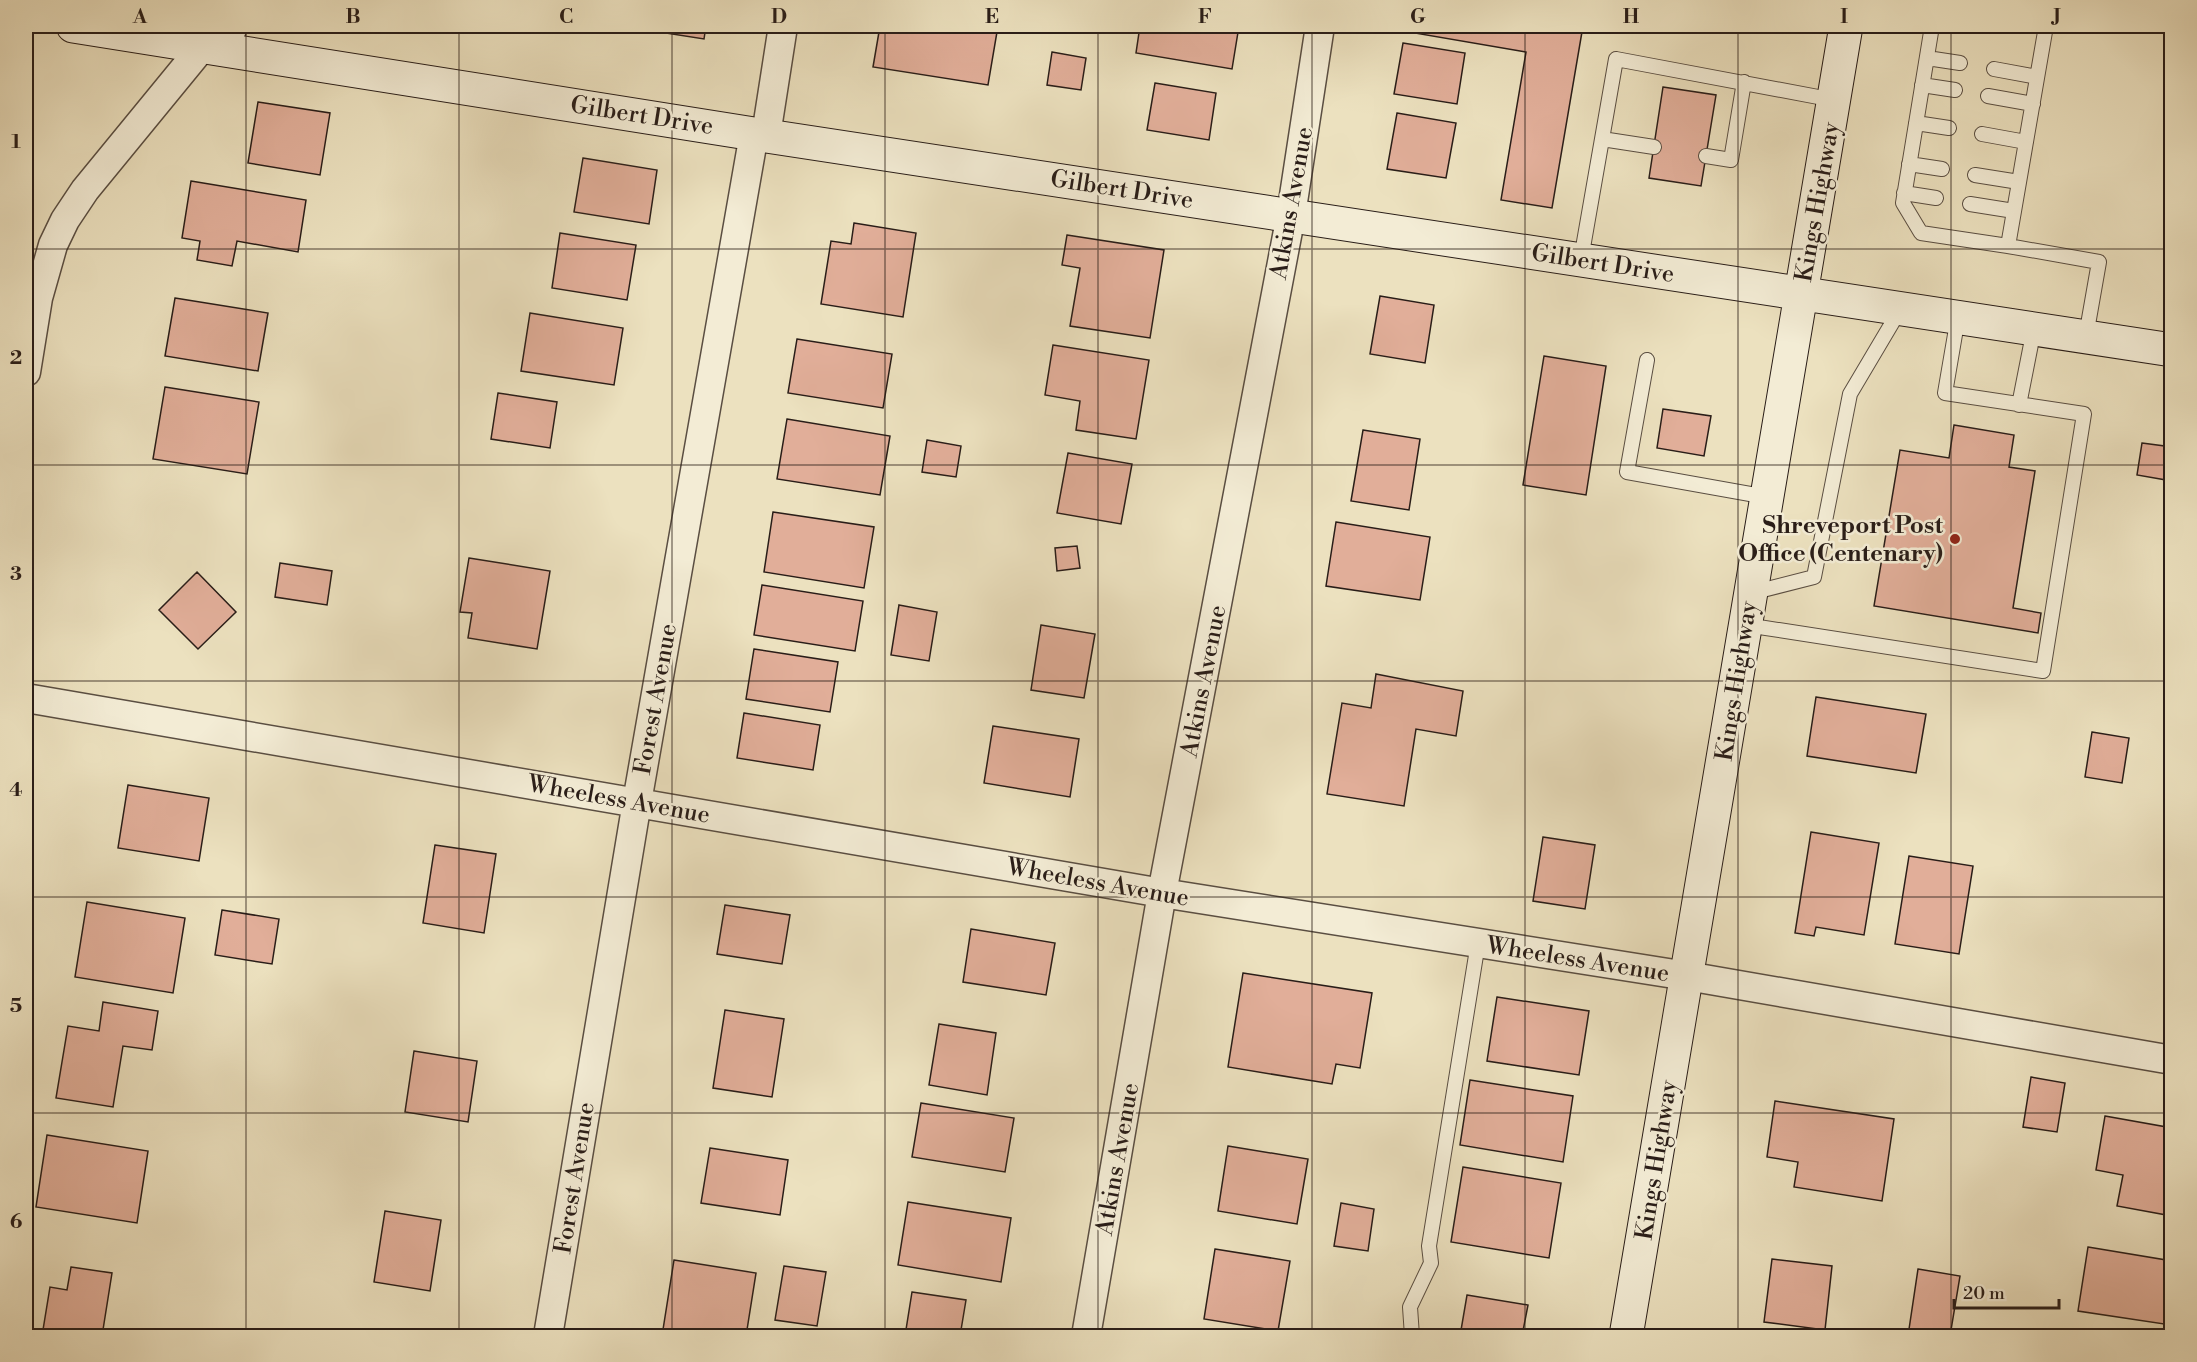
<svg xmlns="http://www.w3.org/2000/svg" width="2197" height="1362" font-family="'Libre Bodoni',serif">
  <rect width="100%" height="100%" fill="#ece1bf"/>
  <filter id="stains"><feTurbulence type="fractalNoise" baseFrequency=".00333" numOctaves="4"/><feColorMatrix values="0 0 0 0 .2 0 0 0 0 .09 0 0 0 0 .02 0 0 0 .5 -.17"/></filter>
  <radialGradient id="worn" r=".72"><stop offset=".6" stop-color="#630" stop-opacity="0"/><stop offset="1" stop-color="#630" stop-opacity=".3"/></radialGradient>
  <!-- building -->
  <path fill="#e1ae99" stroke="#291d18" stroke-width="1.5" d="M621 26H706L704 39Z
    M880 26H998L988 85 873 67Z
    M1140 26H1239L1232 69 1136 53Z
    M1404 26H1583L1552 208 1501 200 1526 52 1403 31Z
    M1403 43 1465 53 1457 104 1394 94Z
    M1052 52 1086 58 1081 90 1047 85Z
    M1155 83 1216 93 1209 140 1147 130Z
    M1663 87 1716 95 1701 186 1649 178Z
    M258 102 330 113 320 175 248 163Z
    M1397 113 1456 123 1446 178 1387 169Z
    M583 158 657 170 649 224 574 212Z
    M191 181 306 200 298 252 237 241 232 266 197 260 200 241 182 238Z
    M854 223 916 233 903 317 821 304 831 241 851 244Z
    M560 233 636 245 627 300 552 288Z
    M1067 235 1164 250 1150 338 1070 326 1080 268 1062 265Z
    M1380 296 1434 305 1425 363 1370 354Z
    M175 298 268 313 258 371 165 356Z
    M530 313 623 328 614 385 521 371Z
    M797 339 892 354 883 408 788 393Z
    M1053 345 1149 360 1136 439 1076 430 1080 401 1045 395Z
    M1544 356 1606 366 1586 495 1523 485Z
    M165 387 259 402 247 474 153 459Z
    M498 393 557 402 550 448 491 439Z
    M1663 409 1711 416 1704 456 1657 448Z
    M787 419 890 436 880 495 777 479Z
    M1954 425 2014 435 2009 467 2035 471 2013 608 2041 613 2038 633 1874 606 1900 450 1949 458Z
    M1363 430 1420 439 1409 510 1351 501Z
    M927 440 961 446 956 477 922 472Z
    M2142 443 2172 447V481L2137 475Z
    M1068 453 1132 464 1121 524 1057 513Z
    M773 512 874 527 864 588 764 572Z
    M1336 522 1430 537 1420 600 1326 586Z
    M1077 546 1080 568 1057 571 1055 548Z
    M469 558 550 571 537 649 468 638 472 613 460 612Z
    M280 563 332 571 327 605 275 597Z
    M197 572 236 612 198 649 159 610Z
    M762 585 863 601 855 651 754 635Z
    M899 605 937 612 929 661 891 655Z
    M1041 625 1095 634 1084 698 1031 690Z
    M754 649 838 662 830 712 746 699Z
    M1376 674 1463 691 1456 736 1416 729 1404 806 1327 794 1342 703 1371 708Z
    M1816 697 1926 714 1916 773 1807 756Z
    M744 713 820 725 813 770 737 758Z
    M993 726 1079 739 1070 797 984 783Z
    M2092 732 2129 738 2122 783 2085 777Z
    M128 785 209 798 199 861 118 848Z
    M1811 832 1879 843 1864 935 1816 927 1814 936 1795 933Z
    M1543 837 1595 845 1585 909 1533 901Z
    M435 845 496 854 484 933 423 923Z
    M1909 856 1973 866 1959 954 1895 944Z
    M87 902 185 918 173 993 75 977Z
    M725 905 790 915 782 964 717 954Z
    M222 910 279 919 272 964 215 955Z
    M971 929 1055 943 1046 995 963 982Z
    M1243 973 1372 993 1360 1068 1336 1064 1332 1084 1228 1067Z
    M1497 997 1589 1011 1579 1075 1487 1061Z
    M103 1002 158 1011 152 1050 123 1046 113 1107 56 1098 68 1026 99 1031Z
    M725 1010 784 1019 772 1097 713 1088Z
    M939 1024 996 1033 987 1095 929 1085Z
    M414 1051 477 1061 468 1122 405 1112Z
    M2031 1077 2065 1083 2057 1132 2023 1127Z
    M1470 1080 1573 1096 1563 1162 1460 1145Z
    M1775 1101 1894 1119 1882 1201 1794 1187 1798 1162 1767 1157Z
    M921 1103 1014 1118 1005 1172 912 1157Z
    M2105 1116 2172 1128V1216L2117 1206 2123 1175 2096 1170Z
    M47 1135 148 1151 137 1223 36 1207Z
    M1228 1146 1308 1159 1297 1224 1218 1211Z
    M710 1148 788 1160 780 1215 701 1203Z
    M1463 1167 1561 1183 1549 1258 1451 1242Z
    M908 1202 1011 1218 1001 1282 898 1265Z
    M1341 1203 1374 1209 1368 1251 1334 1246Z
    M385 1211 441 1220 430 1291 374 1282Z
    M2088 1247 2172 1261V1280L2164 1324 2078 1311Z
    M1215 1249 1290 1261 1278 1331 1204 1319Z
    M1772 1259 1832 1266 1825 1330 1764 1322Z
    M674 1260 756 1273 746 1336H662Z
    M784 1266 826 1272 817 1326 775 1320Z
    M71 1267 112 1273 102 1336H42L50 1287 67 1290Z
    M1918 1269 1960 1276 1950 1336H1908Z
    M912 1292 966 1300 960 1336H905Z
    M1467 1295 1528 1305 1522 1336H1460Z
    M832 1329 851 1336H829Z"/>
  <g fill="none" stroke-linecap="round" stroke-linejoin="round">
    <defs>
      <path id="lane" d="M1932 26 1903 203 1921 233 2008 246
        M2046 26 2008 246 2099 262 2086 336
        M1927 58 1960 63
        M1994 69 2037 77
        M1922 85 1955 90
        M1988 96 2033 104
        M1916 123 1949 128
        M1982 134 2026 142
        M1602 139 1654 147
        M1706 156 1731 160 1744 82
        M1909 164 1942 169
        M1975 175 2019 182
        M1904 193 1936 198
        M1970 204 2014 211
        M1581 259 1616 59 1834 100
        M1647 360 1627 472 1767 497
        M2019 405 2034 329
        M1751 593 1814 577 1850 394 1901 308
        M1746 625 2043 671 2084 414 1945 393 1958 317
        M1412 1336 1410 1307 1431 1263 1429 1246 1478 943"/>
      <path id="street" d="M225 49 233 26
        M766 135 783 26
        M26 372 38 298 53 245 65 220 85 190 203 46
        M26 698 1162 893 1687 976 2172 1060
        M548 1336 637 802 754 134
        M1086 1336 1162 893 1291 215 1320 26"/>
      <path id="secondary" d="M73 26 754 134 2172 350
        M1626 1336 1846 26"/>
    </defs>
    <!-- lane casing -->
    <use href="#lane" stroke="#5a4e42" stroke-width="16"/>
    <!-- street casing -->
    <use href="#street" stroke="#5a4e42" stroke-width="31"/>
    <!-- secondary casing -->
    <use href="#secondary" stroke="#291d18" stroke-width="35"/>
    <!-- lane -->
    <use href="#lane" stroke="#f3ecd5" stroke-width="14"/>
    <!-- street -->
    <use href="#street" stroke="#f3ecd5" stroke-width="28"/>
    <!-- secondary -->
    <use href="#secondary" stroke="#f3ecd5" stroke-width="33"/>
  </g>
  <!-- grid -->
  <path fill="none" stroke="#291d18" stroke-width="1.5" stroke-opacity="0.55" d="M246 26V1336M459 26V1336M672 26V1336M885 26V1336M1098 26V1336M1312 26V1336M1525 26V1336M1738 26V1336M1951 26V1336M26 249H2172M26 465H2172M26 681H2172M26 897H2172M26 1113H2172"/>
  <!-- markers -->
  <circle fill="#8f2418" stroke="#f3ecd5" stroke-width="2" cx="1955" cy="539" r="6"/>
  <g text-anchor="middle" stroke-width="5" stroke-linejoin="round" paint-order="stroke">
    <!-- street labels -->
    <g font-size="24" fill="#291d18" stroke="#f3ecd5">
      <text transform="translate(642 115) rotate(9)" y="8">Gilbert Drive</text>
      <text transform="translate(1122 189) rotate(9)" y="8">Gilbert Drive</text>
      <text transform="translate(1817 202) rotate(-80)" y="8">Kings Highway</text>
      <text transform="translate(1291 203) rotate(-80)" y="8">Atkins Avenue</text>
      <text transform="translate(1603 263) rotate(9)" y="8">Gilbert Drive</text>
      <text transform="translate(1203 681) rotate(-79)" y="8">Atkins Avenue</text>
      <text transform="translate(1736 681) rotate(-81)" y="8">Kings Highway</text>
      <text transform="translate(655 699) rotate(-80)" y="8">Forest Avenue</text>
      <text transform="translate(619 799) rotate(10)" y="8">Wheeless Avenue</text>
      <text transform="translate(1098 882) rotate(10)" y="8">Wheeless Avenue</text>
      <text transform="translate(1578 959) rotate(9)" y="8">Wheeless Avenue</text>
      <text transform="translate(1117 1159) rotate(-80)" y="8">Atkins Avenue</text>
      <text transform="translate(1656 1160) rotate(-81)" y="8">Kings Highway</text>
      <text transform="translate(574 1178) rotate(-81)" y="8">Forest Avenue</text>
    </g>
    <!-- poi labels -->
    <g font-size="24" font-weight="bold" fill="#291d18" stroke="#f3ecd5" text-anchor="end">
      <text x="1943" y="533">Shreveport Post<tspan x="1943" dy="28">Office (Centenary)</tspan></text>
    </g>
  </g>
  <!-- margin -->
  <rect width="2197" height="1362" fill="none" stroke="#ece1bf" stroke-width="66"/>
  <!-- scale -->
  <path d="M1954 1299v9h105v-9" fill="none" stroke="#291d18" stroke-width="3"/>
  <text x="1963" y="1299" font-size="18" fill="#291d18" stroke="#f3ecd5" stroke-width="4.5" paint-order="stroke">20 m</text>
  <rect x="33" y="33" width="2131" height="1296" fill="none" stroke="#291d18" stroke-width="2"/>
  <g font-size="20" text-anchor="middle" font-weight="bold" fill="#291d18">
    <text x="140" y="23">A</text>
    <text x="353" y="23">B</text>
    <text x="566" y="23">C</text>
    <text x="779" y="23">D</text>
    <text x="992" y="23">E</text>
    <text x="1205" y="23">F</text>
    <text x="1418" y="23">G</text>
    <text x="1631" y="23">H</text>
    <text x="1844" y="23">I</text>
    <text x="2057" y="23">J</text>
    <text x="16" y="148">1</text>
    <text x="16" y="364">2</text>
    <text x="16" y="580">3</text>
    <text x="16" y="796">4</text>
    <text x="16" y="1012">5</text>
    <text x="16" y="1228">6</text>
  </g>
  <rect width="100%" height="100%" filter="url(#stains)"/>
  <rect width="100%" height="100%" fill="url(#worn)"/>
</svg>
